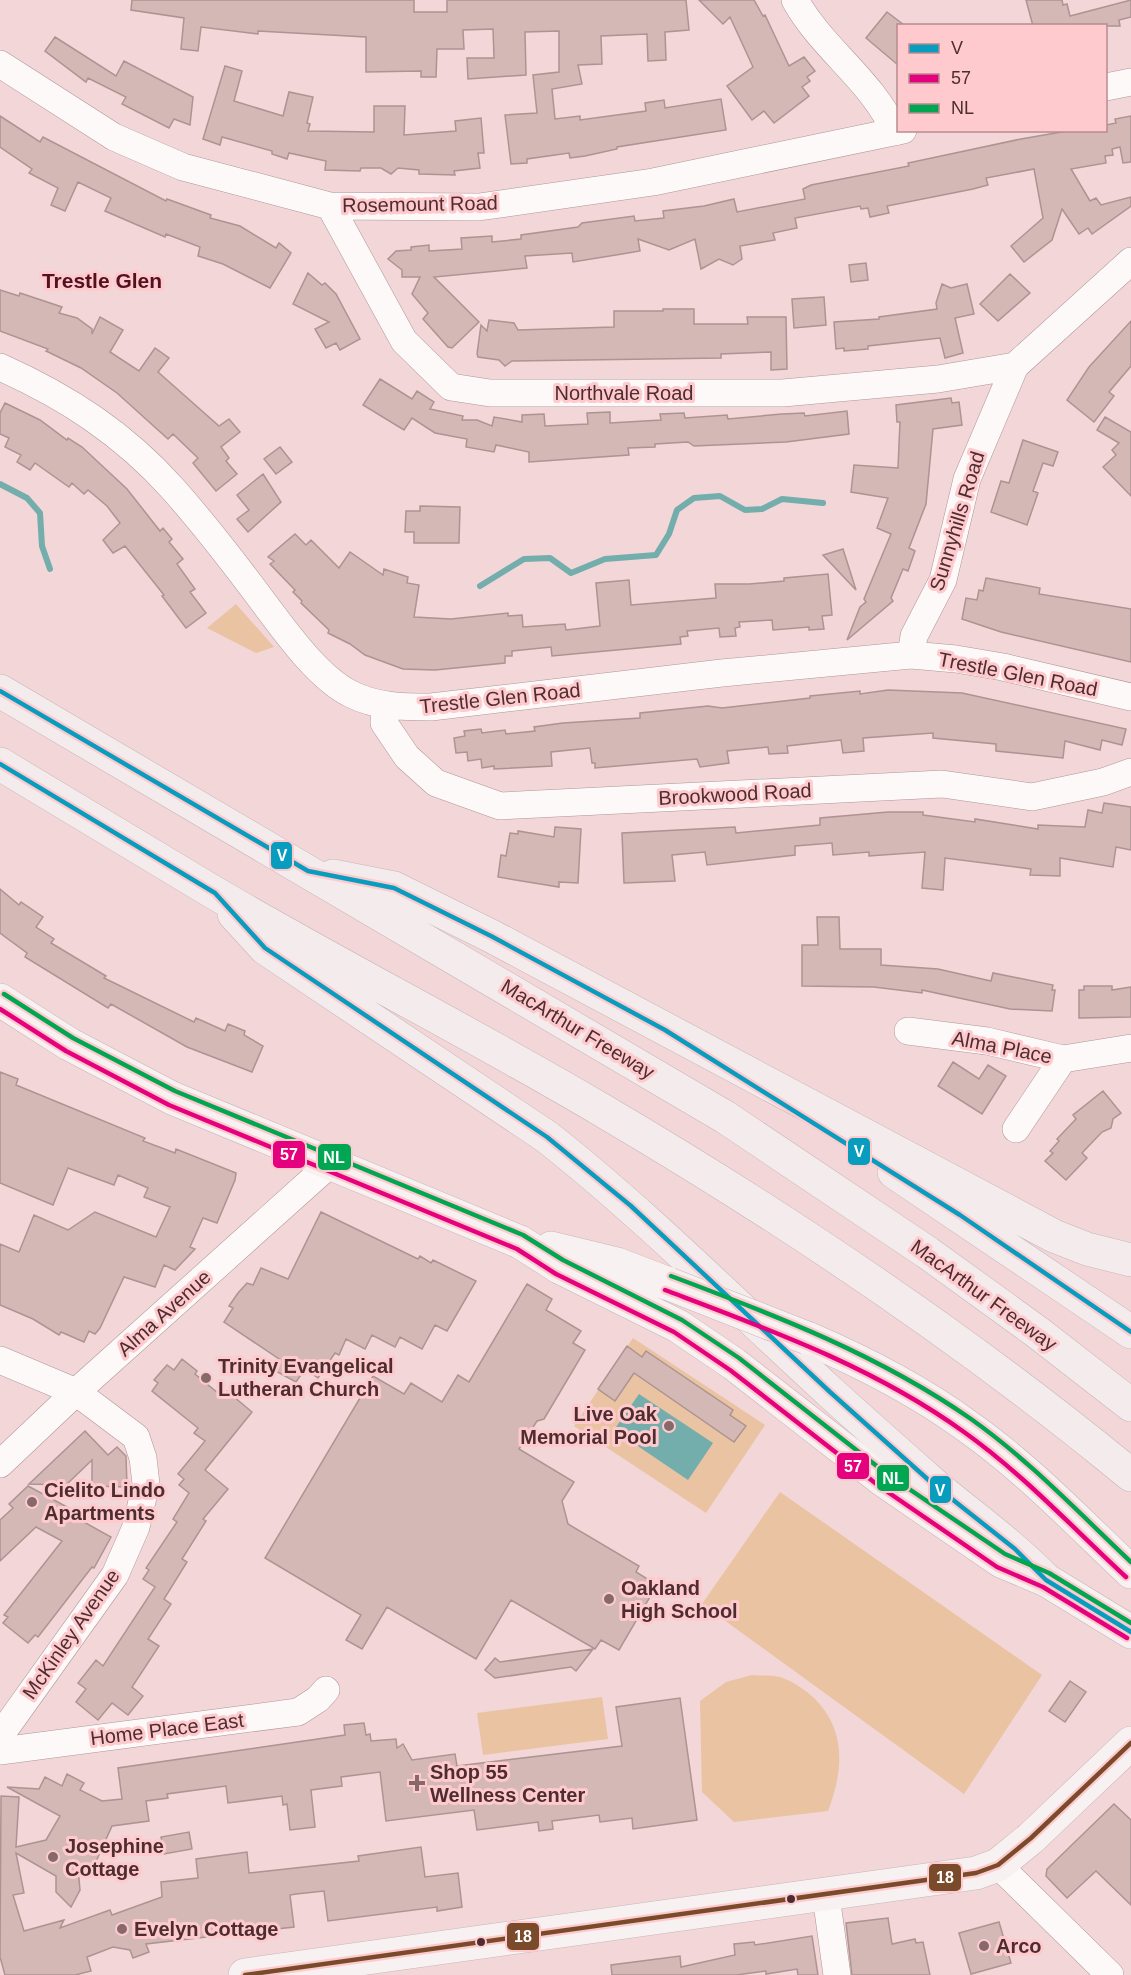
<svg xmlns="http://www.w3.org/2000/svg" width="1131" height="1975" font-family="Arial,sans-serif">
  <rect width="100%" height="100%" fill="#f2d6d8"/>
  <!-- green -->
  <path fill="#eac3a2" d="M236 604 274 647 256 653 207 628Z
    M633 1338 765 1425 706 1513 574 1426Z
    M780 1492 1042 1675 964 1794 702 1604Z
    M752 1675C760 1676 771 1675 780 1677 792 1681 806 1690 815 1699 847 1731 843 1772 828 1811L734 1822 702 1792 700 1701 726 1682Z
    M602 1697 608 1739 483 1755 477 1713Z"/>
  <!-- water -->
  <path fill="#73adac" d="M639 1394 713 1443 688 1480 614 1430Z"/>
  <g fill="none" stroke-linecap="round" stroke-linejoin="round">
    <!-- stream -->
    <path stroke="#73adac" stroke-width="6" d="M0 484 27 498 40 513 42 546 50 569
      M480 586 524 559 550 558 571 573 605 559 656 555 669 534 677 510 694 498 720 496 745 510 762 509 782 499 823 503"/>
  </g>
  <!-- building -->
  <path fill="#d3b8b6" stroke="#ad9391" stroke-width="1.5" d="M132 0H414V12H447V0H686L689 30 665 32 666 60 648 61 647 34 601 36 602 64 578 65 582 84 552 89 555 119 580 116V120L646 111 645 103 664 100 665 108 721 99 726 130 617 147V149L585 156 570 158 569 153 527 159V163L511 164 505 115 537 113 533 75 559 72V31L525 32 526 75 468 79 467 58H494L493 29 463 30 464 49H437L436 77H421V71L366 72V37L258 31V34L201 27 198 51 181 49 184 18 131 10Z
    M699 0H754L763 16 765 15 789 66 804 57 815 71 807 77 810 81 802 87 809 96 774 123 764 111 752 120 727 86 753 67 730 17 723 24Z
    M1026 0H1062L1063 5 1067 4 1070 16 1131 0V17L1119 20 1120 26H1033Z
    M887 12 904 25 898 26V65L866 38Z
    M55 37 116 76 124 61 193 97 190 125 174 119 169 128 122 104 126 97 88 78 86 82 45 51Z
    M225 66 242 71 234 101 283 116 289 92 313 97 307 123 310 124 308 131 374 132V106H405L404 135 456 131 455 121 481 118 484 153H478L480 168 454 171 455 175 419 174V170L398 168 391 174 381 168H361L360 171 325 170 326 161 289 153 287 159 272 154V151L222 137 220 145 203 139Z
    M0 116 40 142 43 137 166 201 167 199 211 215 210 218 240 226 276 248 279 243 291 253 270 288 223 264 198 256 200 247 166 234 165 237 105 211 111 198 78 182 65 211 51 205 58 188 29 173 32 169 0 147Z
    M1131 116V162L1123 163 1120 147 1112 149 1113 155 1105 156 1106 163 1071 169 1090 201 1096 198 1101 205 1131 197V206L1092 234 1088 228 1079 234 1062 209 1052 240 1024 262 1011 246 1043 218 1034 169 986 178 988 185 973 189 887 206 889 213 870 217 868 208 861 209 860 206 795 218 797 228 773 233 775 240 740 246 742 259 733 265 719 259 701 269 695 239 669 250 638 239 640 251 622 254 573 262 572 253 525 256 527 268 434 277 479 322 452 348 448 347 423 319 428 313 412 294 420 277H402V270L388 259 396 251 411 250V247L429 245V251L462 249 461 238 492 236V242L521 239V235L578 227 582 223 634 216 635 221 664 218 663 211 704 206 734 199 737 212 805 199 803 189 811 185 909 166 908 163 1021 139 1073 130H1106V125L1116 123 1115 119Z
    M866 263 868 280 851 282 849 265Z
    M308 273 322 285 325 283 336 294 360 339 340 350 336 343 326 348 315 329 329 322 293 304Z
    M1010 274 1030 293 998 321 980 304Z
    M942 284 951 288 967 284 974 314 955 318 963 353 945 358 940 338 868 346V349L844 351V348L836 349 834 322 879 319V317L937 309 936 303Z
    M0 290 19 296 20 293 62 307 59 313 77 318 92 329V334L100 317 123 330 110 352 139 371 155 348 169 358 158 372 219 426 229 419 240 432 221 447 229 458 226 461 237 474 216 491 193 463 198 458 173 434 168 439 117 393 81 368 46 351 48 349 0 331Z
    M824 297 826 325 794 328 792 299Z
    M663 309H694V324H748L747 317H786L787 369 771 370V352L721 354V358L512 361 505 366 499 360 478 357 477 354 481 325 487 331 489 320 514 323 518 330 614 327V311H663Z
    M1131 321V366L1109 392 1114 396 1094 422 1067 400 1089 367Z
    M380 379 412 399 417 391 434 402 430 409 463 416 462 420H477L492 426 494 417 522 422V415L544 414 545 426 588 424 587 413 610 412V423L661 420 660 414 684 413 685 418 727 415 728 419 782 414 804 413 805 416 847 411 849 434 786 442 694 446 688 442 655 444V447L628 448 629 455 529 462V452L496 445 494 452 466 447 467 439 435 433 412 418 404 430 363 405Z
    M951 398 952 403 959 402 962 425 933 429 926 504 909 548 915 551 908 571 903 569 891 598 893 601 847 640 860 607 866 602 864 599 891 534 877 528 888 498 851 492 854 465 898 468 900 422H897L896 405Z
    M5 403 40 420 67 440 68 438 82 447 127 489 160 531 163 528 172 539 169 542 183 559 177 564 195 589 190 592 206 613 186 628 162 596 164 595 125 546 113 553 103 540 120 523 107 506 88 490 84 494 72 483 69 487 35 463 30 470 17 462 21 455 5 447 9 438 0 434V413Z
    M1105 417 1131 432V496L1103 467 1116 455 1112 450 1119 443 1097 430Z
    M1023 440 1058 452 1053 466 1043 463 1033 491 1038 493 1027 525 991 512 1001 481 1009 483Z
    M280 447 292 462 276 474 264 459Z
    M263 474 281 502 248 532 237 519 249 510 237 495Z
    M420 506 460 507 459 543H414V532H405L406 511H420Z
    M295 534 306 545 311 540 339 568 350 552 383 575 384 569 408 577 407 583 419 585 414 617 451 619 508 613V616L522 615 523 627 565 624 566 630 600 626 596 583 629 580 631 605 716 598 715 584H749L784 581V578L828 574 832 615 822 616 824 629 809 630V627L773 630 772 620 739 622 740 627 735 628 736 636 720 637 719 628 687 631 688 636 680 637 681 644 552 656 551 647 512 651V656H505V663L435 670 403 669 365 655 350 644 328 633 329 630 301 603 302 601 293 592 295 590 270 564 274 561 268 557Z
    M843 549 856 590 823 555Z
    M986 578 1040 588 1039 594 1131 609V662L1001 632 962 619 966 598 977 600 979 590 983 591Z
    M888 690 962 693 1126 729 1122 745 1102 740 1100 750 1065 741 1063 758 996 751V744L933 738V733L863 738 864 751 843 753 841 740 787 746 788 753 769 754 768 747 727 751 729 763 700 767 697 759 595 768V763H592L590 748 551 752 552 766 494 769V766L482 768 481 759 468 761 467 752 456 753 454 738 465 736 464 731 481 729 482 733 505 730 506 734 535 731 534 727 563 723 640 718V713L708 706 722 708 810 698V696L860 691V694Z
    M1104 803 1131 807V850L1116 847 1113 867 1060 858V876L1030 875 1031 869 945 858 943 890 922 888 925 852 869 856V852L833 855 832 843 795 846V855L707 865 705 852 672 855 675 881 624 883 622 833 735 827 736 833 820 825V818L888 812H923V815L975 822V819L1038 829V825L1085 827 1088 810 1102 813Z
    M555 827 581 829 578 883 559 882V887L498 877 501 855 506 856 510 833 518 834V831L554 837Z
    M0 889 19 905 21 902 43 917 36 927 54 939 51 943 106 976 104 978 194 1022 196 1018 225 1031 228 1024 245 1031 244 1035 263 1046 252 1072 187 1047 111 1004 108 1008 25 957 27 953 0 933Z
    M817 917H839L840 949H881V965L938 969 991 981 993 973 1053 985 1052 990H1055L1052 1011 1010 1009 922 990V993L874 987 802 986V945H818Z
    M1084 986H1112V990L1131 987V1017L1079 1018V990H1084Z
    M953 1062 979 1079 988 1065 1006 1076 982 1114 938 1086Z
    M0 1072 18 1079 16 1085 145 1138 143 1141 175 1153 176 1149 236 1173 235 1180 217 1223 203 1218 190 1247 195 1249 175 1270 164 1265 155 1287 124 1277 100 1328 95 1334 89 1331 84 1342 61 1332 59 1335 33 1319 0 1305V1244L19 1252 34 1215 68 1230 95 1212 156 1237 170 1207 144 1197 148 1188 118 1175 114 1185 68 1168 53 1205 0 1183Z
    M1103 1091 1121 1113 1113 1119 1111 1128 1102 1132 1082 1153 1087 1158 1066 1180 1045 1161 1053 1153 1050 1151 1059 1141 1057 1139 1076 1119 1073 1115Z
    M321 1212 418 1259 420 1256 431 1263 433 1260 476 1281 447 1331 435 1325 422 1349 400 1337 395 1347 372 1335 365 1349 346 1339 339 1355 335 1353 318 1378 305 1369 296 1382 272 1369 279 1359 224 1322 233 1308 229 1306 238 1293 247 1283 253 1285 261 1268 288 1279Z
    M527 1284 552 1299 546 1310 581 1331 573 1343 585 1350 544 1419 537 1421 519 1449 574 1482 562 1501 568 1524 639 1566 636 1572 657 1585 619 1650 601 1640 595 1649 511 1600 476 1659 387 1607 362 1649 346 1640 361 1615 265 1558 373 1376 404 1394 411 1383 442 1402 458 1375 469 1382Z
    M627 1346 642 1357 646 1351 733 1410 730 1415 746 1426 734 1442 634 1373 615 1401 598 1389Z
    M182 1359 197 1371 195 1374 218 1393 221 1390 225 1394 227 1391 252 1412 205 1470 228 1489 203 1519 206 1521 182 1559 187 1562 164 1599 171 1604 148 1639 159 1646 132 1687 143 1696 128 1715 112 1703 98 1720 76 1702 86 1689 78 1683 96 1660 103 1666 155 1587 143 1579 149 1570 146 1568 177 1522 173 1519 189 1493 179 1485 184 1479 178 1474 205 1441 194 1433 198 1428 152 1391 158 1383 154 1380 167 1365 174 1370Z
    M85 1431 108 1455 117 1447 126 1456 127 1487 92 1486V1460L66 1485 29 1484Z
    M28 1486 84 1516 82 1521 111 1537 94 1568 92 1567 38 1637 35 1635 28 1643 3 1623 8 1617 4 1615 62 1541 36 1527 0 1561V1520L13 1508 9 1504Z
    M593 1649 576 1671 571 1667 495 1678 485 1670 495 1658 500 1662Z
    M1070 1681 1086 1692 1065 1722 1049 1711Z
    M680 1698 697 1820 633 1829 632 1818 600 1822 599 1815 552 1821 553 1829 539 1831 538 1822 477 1830 474 1810 386 1821 380 1772 341 1777 342 1786 311 1790 315 1827 290 1830 287 1804 283 1805 282 1796 228 1803 226 1786 167 1794 168 1798 146 1801 149 1821 112 1826 94 1866 78 1868 80 1890 71 1907 56 1892V1876L16 1853 24 1893 13 1895 24 1931 64 1920 60 1928 110 1910 112 1915 162 1897 161 1882 198 1878 196 1859 247 1852 249 1873 359 1861 358 1856 421 1847 425 1877 458 1873 462 1907 437 1911V1907L328 1921 324 1891 296 1894 290 1895 294 1927 146 1944 149 1952 133 1958 130 1950 113 1947 87 1957 91 1971 75 1975H5L0 1957 1 1796 19 1797 16 1847 46 1840 60 1816 7 1787 39 1789 45 1777 62 1786 67 1774 84 1783 80 1790 102 1801 122 1799 118 1768 345 1735 344 1725 364 1723 366 1735 370 1734 371 1741 396 1739 397 1748 403 1744 412 1760 455 1754 457 1766 622 1746 616 1707Z
    M1114 1804 1131 1820V1905L1096 1871 1067 1898 1046 1876 1047 1869Z
    M189 1832 192 1849 164 1854 161 1837Z
    M888 1918 892 1944 915 1939 916 1943 923 1942 930 1975H852L846 1923Z
    M999 1922 1011 1963 971 1974 959 1933Z
    M812 1936 818 1975H798L797 1969 766 1974V1971L736 1975H612L611 1965 680 1956 681 1967 735 1955 734 1944 754 1942 755 1945Z"/>
  <g fill="none" stroke-linecap="round" stroke-linejoin="round">
    <defs>
      <path id="minor" d="M795 0C822 49 873 81 895 132
        M0 64 114 137 183 167 330 206 479 207 653 182 903 130
        M1106 87 1131 82
        M330 206 404 341 451 387 490 393H783L938 379 1015 366
        M0 367C67 397 124 434 173 489 205 525 235 564 264 603 286 632 318 678 351 694 377 707 403 707 431 707L722 673 911 655 956 659 1003 667 1131 697
        M911 655 914 636 943 580 967 479 1015 366 1131 261
        M385 705 384 723 407 757 436 783 500 806 942 784 1032 797 1103 782 1131 772
        M908 1031 987 1041 1063 1059 1131 1048
        M1016 1129 1063 1059
        M0 1360 76 1392 136 1437 143 1458 146 1484 136 1527 115 1575 0 1736
        M0 1464 76 1392 330 1164
        M0 1751 298 1712 318 1699 326 1690
        M998 1865 1110 1975
        M826 1896 837 1975"/>
      <path id="major" d="M0 1000 69 1044 172 1098 520 1242 559 1267 678 1326 734 1364 883 1480 1001 1561 1046 1580 1131 1632
        M551 1248 617 1264 669 1284
        M807 1338C863 1362 918 1390 967 1426 1027 1468 1078 1522 1131 1572
        M245 1975 976 1873 998 1865 1031 1838 1131 1743"/>
      <path id="highway" d="M0 691 725 1117 928 1253 1037 1332 1131 1405
        M0 764C71 807 142 850 213 892 341 967 473 1034 600 1109 782 1216 968 1341 1131 1475
        M333 876 394 888 491 936 1054 1236 1087 1249 1131 1260
        M234 914 265 948 547 1137C647 1216 736 1306 830 1392 864 1423 898 1453 932 1483 971 1516 1011 1544 1046 1580
        M894 1172 1131 1332"/>
    </defs>
    <!-- minor casing -->
    <use href="#minor" stroke="#af9597" stroke-width="28"/>
    <!-- major casing -->
    <use href="#major" stroke="#c8b5b6" stroke-width="34"/>
    <!-- highway casing -->
    <use href="#highway" stroke="#c8b5b6" stroke-width="34"/>
    <!-- minor -->
    <use href="#minor" stroke="#fdf9f9" stroke-width="27"/>
    <!-- major -->
    <use href="#major" stroke="#f7f1f2" stroke-width="33"/>
    <!-- highway -->
    <use href="#highway" stroke="#f3ebec" stroke-width="33"/>
    <defs>
      <path id="major-bridge" d="M669 1284 807 1338"/>
    </defs>
    <!-- major-bridge casing -->
    <use href="#major-bridge" stroke="#c8b5b6" stroke-width="34" stroke-linecap="butt"/>
    <!-- major-bridge -->
    <use href="#major-bridge" stroke="#f7f1f2" stroke-width="33"/>
    <defs>
      <path id="bus-1" d="M0 691 308 871 394 888 491 936 665 1030 960 1215 1131 1332
        M0 764 215 893 265 948 547 1137 631 1206 830 1392 933 1484 1015 1549 1046 1580 1131 1632"/>
      <path id="bus-2" d="M0 1009 66 1051 169 1105 517 1249 556 1274 674 1332 730 1370 879 1486 997 1567 1043 1587 1127 1638
        M665 1290C768 1329 874 1367 964 1432 1023 1474 1073 1528 1126 1577"/>
      <path id="bus-3" d="M4 994 73 1038 175 1091 523 1235 563 1260 682 1320 739 1358 887 1474 1005 1554 1049 1573 1131 1623
        M671 1276C775 1315 879 1355 971 1419 1029 1460 1079 1513 1131 1562"/>
      <path id="bus-4" d="M245 1975 976 1873 998 1865 1031 1838 1131 1743"/>
    </defs>
    <!-- bus-1 casing -->
    <use href="#bus-1" stroke="#fecace" stroke-width="9"/>
    <!-- bus-2 casing -->
    <use href="#bus-2" stroke="#fecace" stroke-width="9"/>
    <!-- bus-3 casing -->
    <use href="#bus-3" stroke="#fecace" stroke-width="9"/>
    <!-- bus-4 casing -->
    <use href="#bus-4" stroke="#fecace" stroke-width="9"/>
    <!-- bus-1 -->
    <use href="#bus-1" stroke="#089dbe" stroke-width="4.5"/>
    <!-- bus-2 -->
    <use href="#bus-2" stroke="#e5007d" stroke-width="4.5"/>
    <!-- bus-3 -->
    <use href="#bus-3" stroke="#00a651" stroke-width="4.5"/>
    <!-- bus-4 -->
    <use href="#bus-4" stroke="#7a4b2a" stroke-width="4.5"/>
  </g>
  <!-- markers -->
  <g fill="#87686b" stroke="#fecace" stroke-width="2">
    <circle cx="206" cy="1378" r="6"/>
    <circle cx="669" cy="1426" r="6"/>
    <circle cx="32" cy="1502" r="6"/>
    <circle cx="609" cy="1599" r="6"/>
    <path d="M414 1774h6v6h6v6h-6v6h-6v-6h-6v-6h6z"/>
    <circle cx="53" cy="1857" r="6"/>
    <circle cx="122" cy="1929" r="6"/>
    <circle cx="984" cy="1946" r="6"/>
  </g>
  <g fill="#4e2d30" stroke="#fecace" stroke-width="2">
    <circle cx="791" cy="1899" r="5"/>
    <circle cx="481" cy="1942" r="5"/>
  </g>
  <g text-anchor="middle" stroke-width="6" stroke-linejoin="round" paint-order="stroke">
    <!-- street labels -->
    <g font-size="20" fill="#4e2d30" stroke="#fecace">
      <text transform="translate(420 204) rotate(-1)" y="7">Rosemount Road</text>
      <text x="624" y="400">Northvale Road</text>
      <text transform="translate(957 521) rotate(-73)" y="7">Sunnyhills Road</text>
      <text transform="translate(1018 674) rotate(11)" y="7">Trestle Glen Road</text>
      <text transform="translate(500 698) rotate(-6)" y="7">Trestle Glen Road</text>
      <text transform="translate(735 794) rotate(-3)" y="7">Brookwood Road</text>
      <text transform="translate(578 1029) rotate(31)" y="7">MacArthur Freeway</text>
      <text transform="translate(1002 1047) rotate(11)" y="7">Alma Place</text>
      <text transform="translate(984 1295) rotate(36)" y="7">MacArthur Freeway</text>
      <text transform="translate(164 1313) rotate(-42)" y="7">Alma Avenue</text>
      <text transform="translate(71 1634) rotate(-55)" y="7">McKinley Avenue</text>
      <text transform="translate(167 1729) rotate(-7)" y="7">Home Place East</text>
    </g>
    <!-- poi labels -->
    <g font-size="20" font-weight="bold" fill="#4e2d30" stroke="#fecace" text-anchor="start">
      <text x="218" y="1373">Trinity Evangelical<tspan x="218" dy="23">Lutheran Church</tspan></text>
      <text x="657" y="1421" text-anchor="end">Live Oak<tspan x="657" dy="23">Memorial Pool</tspan></text>
      <text x="44" y="1497">Cielito Lindo<tspan x="44" dy="23">Apartments</tspan></text>
      <text x="621" y="1595">Oakland<tspan x="621" dy="23">High School</tspan></text>
      <text x="430" y="1779">Shop 55<tspan x="430" dy="23">Wellness Center</tspan></text>
      <text x="65" y="1853">Josephine<tspan x="65" dy="23">Cottage</tspan></text>
      <text x="134" y="1936">Evelyn Cottage</text>
      <text x="996" y="1953">Arco</text>
    </g>
    <!-- neighbourhood labels -->
    <g font-size="21" font-weight="bold" fill="#53101e" stroke="#fecace">
      <text x="102" y="288">Trestle Glen</text>
    </g>
  </g>
  <g stroke="#fecace" stroke-width="2">
    <rect x="270" y="841" width="23" height="29" rx="6" fill="#089dbe"/>
    <rect x="847" y="1137" width="24" height="29" rx="6" fill="#089dbe"/>
    <rect x="272" y="1140" width="34" height="29" rx="6" fill="#e5007d"/>
    <rect x="317" y="1143" width="35" height="28" rx="6" fill="#00a651"/>
    <rect x="836" y="1452" width="34" height="28" rx="6" fill="#e5007d"/>
    <rect x="876" y="1464" width="34" height="28" rx="6" fill="#00a651"/>
    <rect x="929" y="1475" width="23" height="29" rx="6" fill="#089dbe"/>
    <rect x="928" y="1863" width="34" height="29" rx="6" fill="#7a4b2a"/>
    <rect x="506" y="1922" width="34" height="29" rx="6" fill="#7a4b2a"/>
  </g>
  <g font-size="16" text-anchor="middle" font-weight="bold" fill="#fff">
    <text x="282" y="861">V</text>
    <text x="859" y="1157">V</text>
    <text x="289" y="1160">57</text>
    <text x="334" y="1163">NL</text>
    <text x="853" y="1472">57</text>
    <text x="893" y="1484">NL</text>
    <text x="940" y="1496">V</text>
    <text x="945" y="1883">18</text>
    <text x="523" y="1942">18</text>
  </g>
  <!-- legend -->
  <rect x="897" y="24" width="210" height="108" fill="#fecace" stroke="#b88b8f" stroke-width="1.5"/>
  <rect x="909" y="44" width="30" height="9" fill="#089dbe" stroke="#b88b8f" stroke-width="1.5"/>
  <text x="951" y="54" font-size="18" fill="#4e2d30">V</text>
  <rect x="909" y="74" width="30" height="9" fill="#e5007d" stroke="#b88b8f" stroke-width="1.5"/>
  <text x="951" y="84" font-size="18" fill="#4e2d30">57</text>
  <rect x="909" y="104" width="30" height="9" fill="#00a651" stroke="#b88b8f" stroke-width="1.5"/>
  <text x="951" y="114" font-size="18" fill="#4e2d30">NL</text>
</svg>
